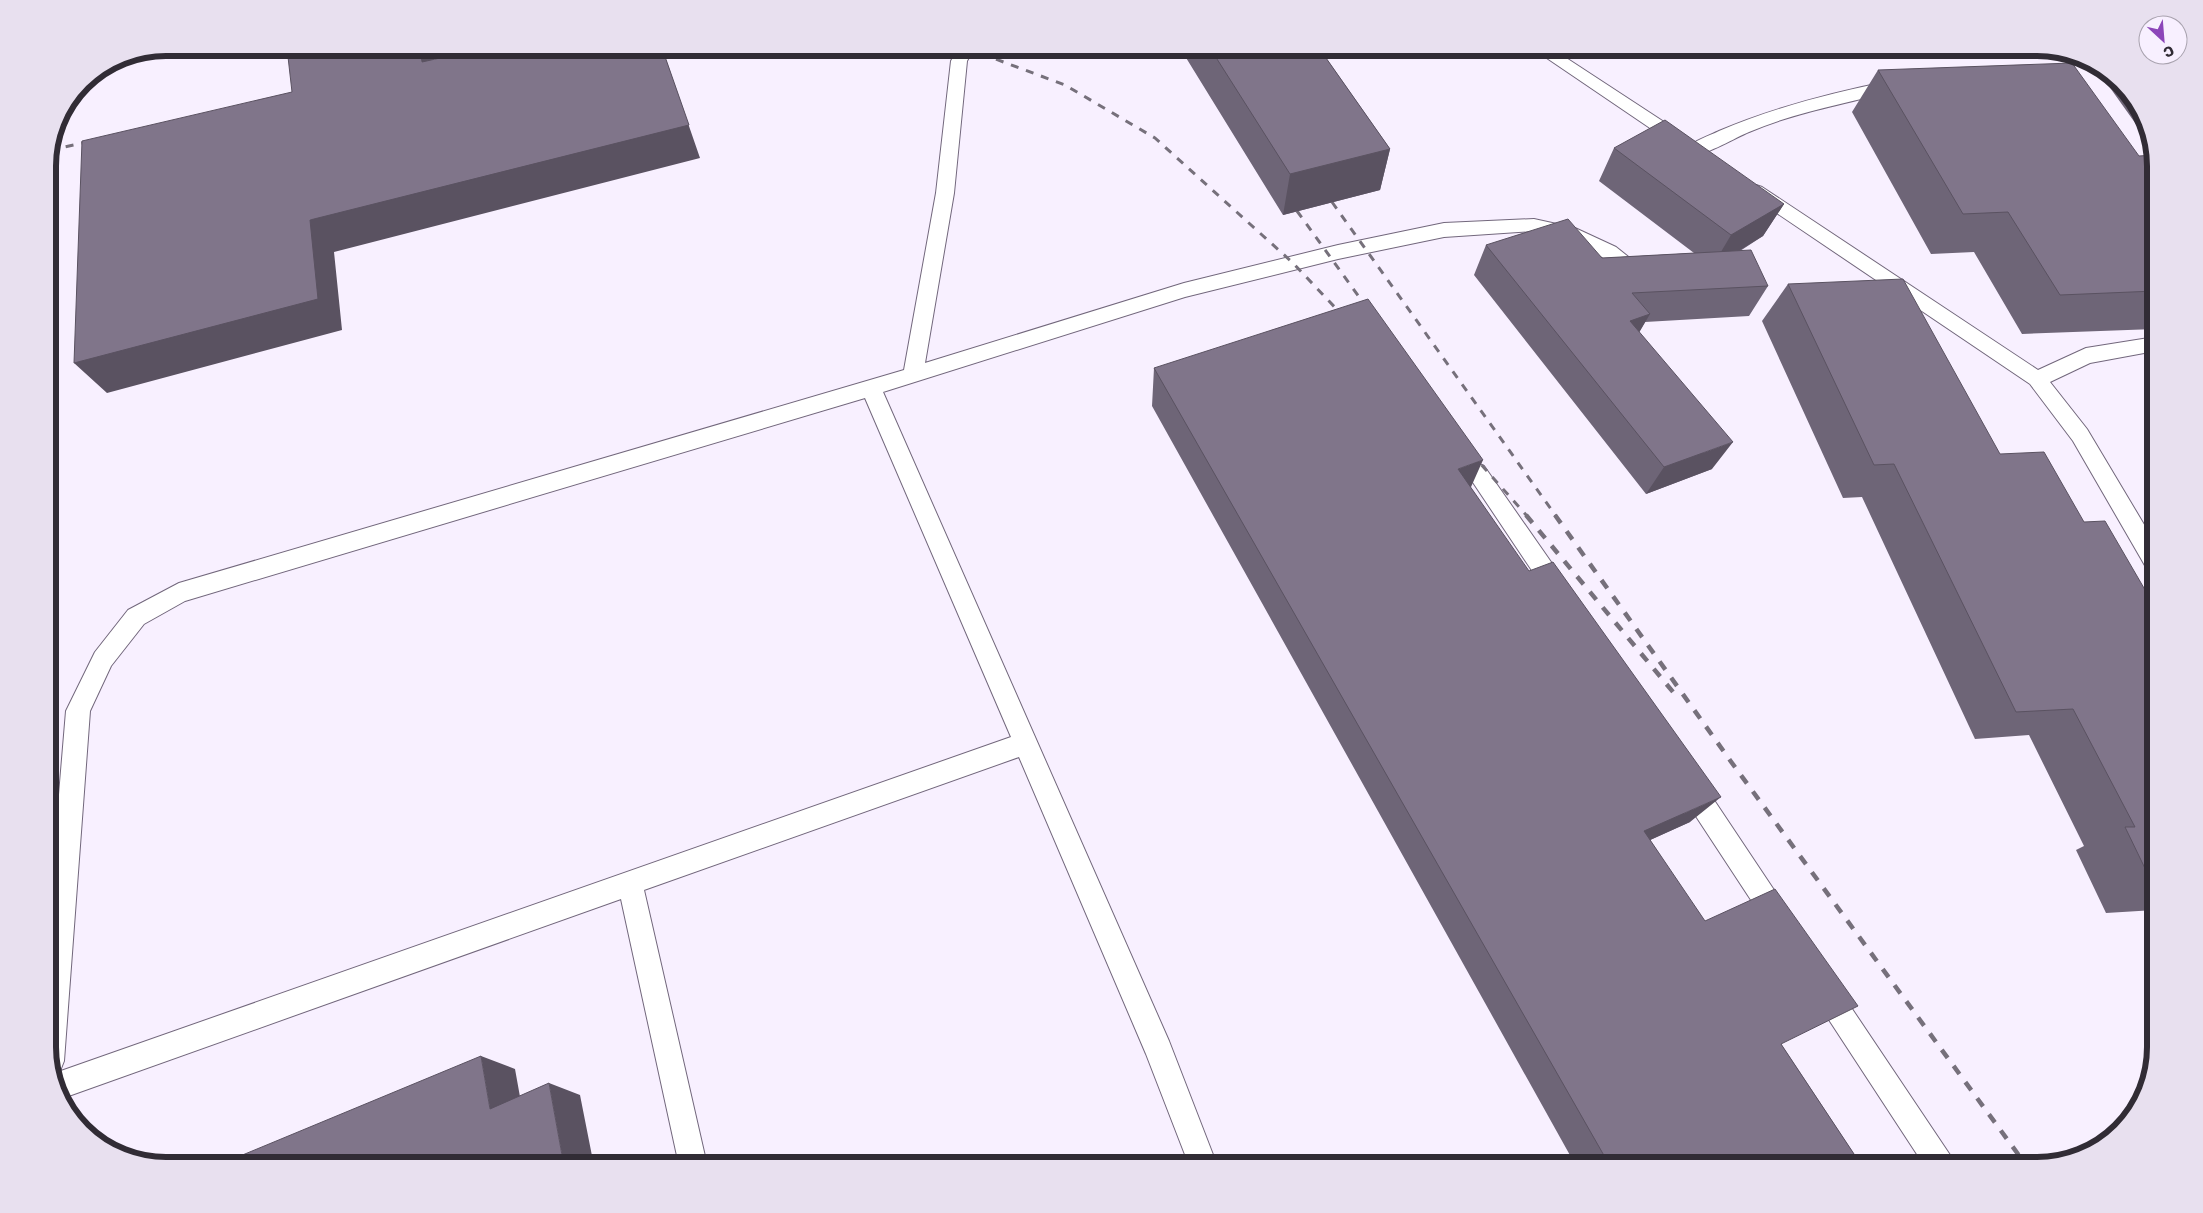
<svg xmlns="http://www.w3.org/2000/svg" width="2203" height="1213" font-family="Rubik,sans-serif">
  <rect width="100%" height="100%" fill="#f8f0ff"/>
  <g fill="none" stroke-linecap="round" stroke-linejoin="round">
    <defs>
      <path id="service" d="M958 48H974L967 61 954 193 925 363 1184 283 1338 245 1444 223 1534 219 1575 228 1616 247 1641 267 1643 272 1641 277 1634 279 1627 277 1602 257 1570 240 1534 231 1444 237 1338 259 1185 297 883 392 1169 1041 1217 1165H1189L1146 1054 1019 757 644 890 707 1165H679L621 899 63 1098 54 1074 58 1072 1011 737 865 398 185 601 144 624 111 666 90 711 64 1061 60 1071 54 1073 48 1055V926L66 711 95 652 128 610 179 583 904 370 936 193 951 61Z
        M1532 48H1551L1687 137 1690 141 1687 145H1675Z
        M1895 80 1901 81 1903 85 1901 89C1850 103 1798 111 1749 132 1734 138 1703 158 1689 154L1686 150C1692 141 1709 136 1719 131 1775 107 1835 92 1895 80Z
        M1756 185 1762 187 2038 370 2086 348 2155 337V351L2090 363 2050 382 2087 429 2155 543V571L2147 569 2073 441 2030 384 1750 195 1747 191 1750 187Z
        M1477 463 1484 466 1567 585 1570 592 1567 599 1559 602 1551 599 1470 478 1466 472 1470 466Z
        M1689 773 1698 776 1788 911 1792 920 1788 929 1779 933 1770 929 1680 792 1677 784 1680 776Z
        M1825 978 1834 982 1950 1155 1954 1165H1924L1816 1000 1812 991 1816 982Z"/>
    </defs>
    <!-- service casing -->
    <use href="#service" stroke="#72677c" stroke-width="2"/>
    <!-- service -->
    <use href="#service" fill="#fff" fill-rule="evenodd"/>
    <!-- rail-far1 -->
    <path stroke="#76707b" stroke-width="3" stroke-dasharray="8 8" stroke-linecap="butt" d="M966 48 1065 85 1155 138 1293 263 1345 318
      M50 150 97 140
      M1332 202 1556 516
      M1297 211 1370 312
      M1471 453 1527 516"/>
    <!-- rail -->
    <path stroke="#76707b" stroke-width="4.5" stroke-dasharray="10 10" stroke-linecap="butt" d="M1526 515 1673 692
      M1555 515 1732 763 2026 1165"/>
  </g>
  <!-- wall -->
  <path fill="#6e6577" d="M1180 48H1319L1390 149 1380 190 1283 215Z
    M2091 61 2136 101 2144 127H2138Z
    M1878 70 2139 156 2155 159V329L2022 334 1974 252 1931 254 1852 112Z
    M1614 148 1784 204 1763 236 1740 251 1768 286 1749 316 1645 322 1639 332 1712 469 1646 494 1474 275 1486 245 1602 258 1694 253 1599 181Z
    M1788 284 2084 522 2155 607V910L2106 913 2076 850 2084 846 2029 735 1975 739 1862 497 1843 498 1762 321Z
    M1154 368 1471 488 1690 822 1650 840 1781 1044 1862 1166H1576L1152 406Z"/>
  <!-- shaded-wall -->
  <path fill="#5a5261" d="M419 48H431L441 96 422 62Z
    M662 48 700 158 334 252 342 330 107 393 74 363 310 220Z
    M1390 149 1380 190 1283 215 1290 174Z
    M1784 204 1763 236 1712 267 1731 235Z
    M1650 314 1633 343 1630 321Z
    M1733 442 1712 469 1646 494 1664 467Z
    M1483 460 1467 496 1458 469Z
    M1721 797 1690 822 1617 855 1644 831Z
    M481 1056 515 1069 524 1119 490 1109Z
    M549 1083 580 1095 594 1166H564Z"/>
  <!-- building -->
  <path fill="#80758a" stroke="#5a5261" d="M287 48H419L422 62 485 48H662L689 125 310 220 318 299 74 363 82 141 292 92Z
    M1210 48H1319L1390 149 1290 174Z
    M2072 63 2139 156 2154 155 2155 159V291L2060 295 2008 212 1963 214 1878 70Z
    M1665 120 1784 204 1731 235 1614 148Z
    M1568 219 1602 258 1751 250 1768 286 1632 293 1650 314 1630 321 1733 442 1664 467 1486 245Z
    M1903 279 2000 454 2044 452 2084 522 2105 521 2155 607V889L2125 827H2135L2073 709 2016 712 1894 464 1874 465 1788 284Z
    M1368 299 1483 460 1458 469 1529 571 1553 562 1721 797 1644 831 1705 921 1775 889 1858 1006 1781 1044 1862 1166H1610L1154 368Z
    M481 1056 490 1109 549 1083 564 1166H216Z"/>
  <!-- crop -->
  <path d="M0 0H2203V1213H0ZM166 56H2037A110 110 0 0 1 2147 166V1047A110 110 0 0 1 2037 1157H166A110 110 0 0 1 56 1047V166A110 110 0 0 1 166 56Z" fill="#e8e0ef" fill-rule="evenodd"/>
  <path fill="none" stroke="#312c35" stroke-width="6" d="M166 56H2037A110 110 0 0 1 2147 166V1047A110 110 0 0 1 2037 1157H166A110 110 0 0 1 56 1047V166A110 110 0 0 1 166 56Z"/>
  <!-- north arrow -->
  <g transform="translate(2163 40) rotate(154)"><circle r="24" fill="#f8f0ff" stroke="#a8a2ae"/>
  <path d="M0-4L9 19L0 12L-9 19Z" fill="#8c45b9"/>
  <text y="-8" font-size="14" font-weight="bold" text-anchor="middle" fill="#312c35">С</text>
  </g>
</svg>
